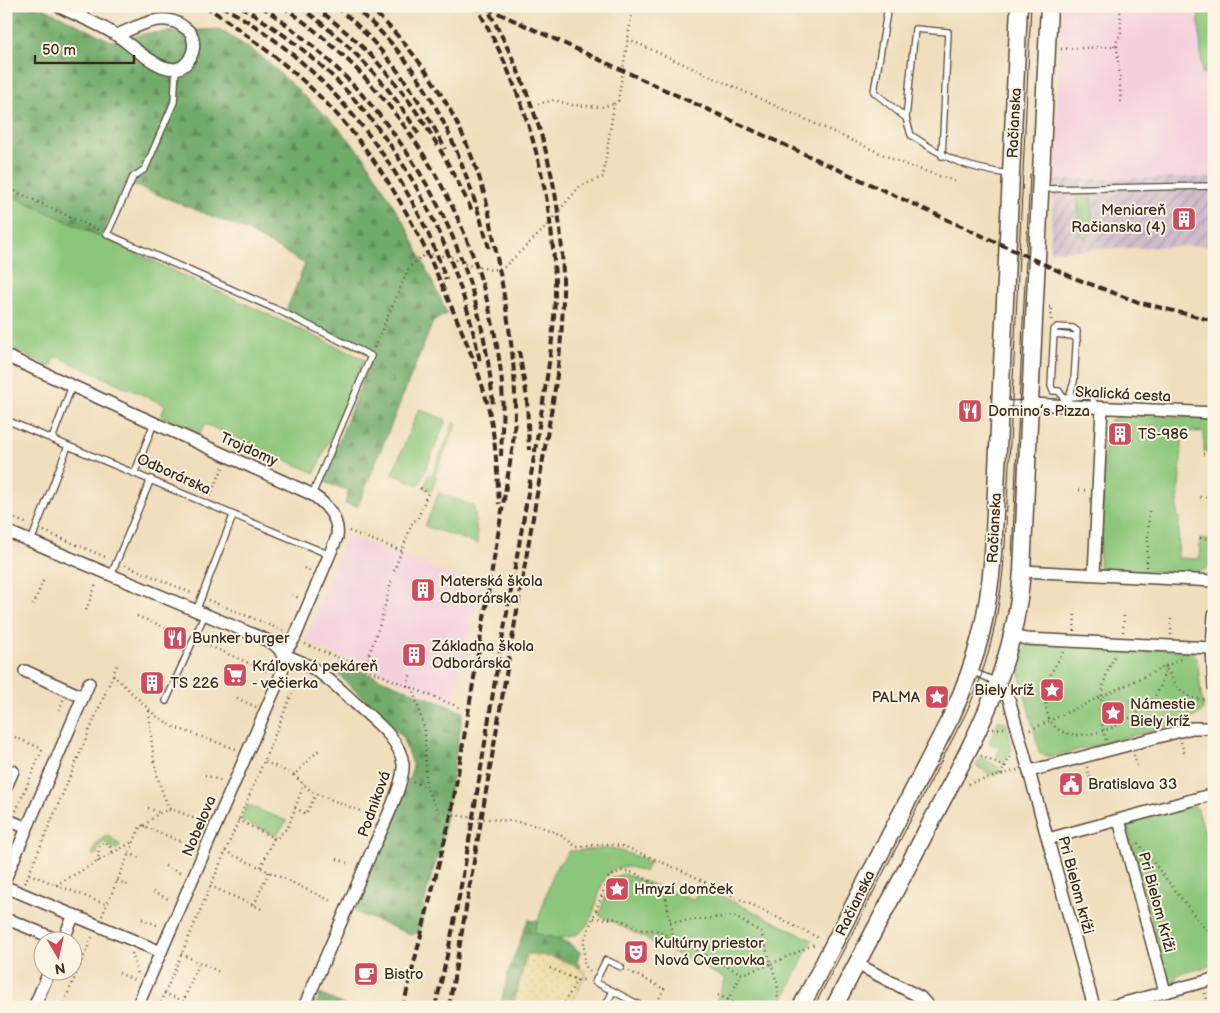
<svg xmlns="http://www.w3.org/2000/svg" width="1220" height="1013" font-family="'Balsamiq Sans',sans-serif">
  <defs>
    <pattern id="industrial-furrows" width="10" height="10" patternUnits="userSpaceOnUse" patternTransform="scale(1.25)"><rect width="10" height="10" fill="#d0bdcc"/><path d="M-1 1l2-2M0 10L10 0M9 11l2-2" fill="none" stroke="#aa9aa5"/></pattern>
    <pattern id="forest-firs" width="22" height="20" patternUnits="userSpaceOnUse" patternTransform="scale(1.25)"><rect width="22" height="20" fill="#71ab6a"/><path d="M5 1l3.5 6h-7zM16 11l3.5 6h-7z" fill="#5e8b57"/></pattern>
    <pattern id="sand-dots" width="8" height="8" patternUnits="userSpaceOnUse" patternTransform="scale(1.25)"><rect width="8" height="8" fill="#eeda9e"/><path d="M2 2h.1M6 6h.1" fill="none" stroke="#cdbb88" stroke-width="1.8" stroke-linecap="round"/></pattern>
  </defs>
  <rect width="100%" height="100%" fill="#fcf5e5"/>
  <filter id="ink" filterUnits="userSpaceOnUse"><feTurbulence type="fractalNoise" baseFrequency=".02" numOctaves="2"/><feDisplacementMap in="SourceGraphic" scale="10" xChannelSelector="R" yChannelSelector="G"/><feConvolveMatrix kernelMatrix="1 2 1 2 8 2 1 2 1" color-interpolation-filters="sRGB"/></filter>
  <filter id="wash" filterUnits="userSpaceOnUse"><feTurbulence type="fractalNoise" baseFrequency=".0096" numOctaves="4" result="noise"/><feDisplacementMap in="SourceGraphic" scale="20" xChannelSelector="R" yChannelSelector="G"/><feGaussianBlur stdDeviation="1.12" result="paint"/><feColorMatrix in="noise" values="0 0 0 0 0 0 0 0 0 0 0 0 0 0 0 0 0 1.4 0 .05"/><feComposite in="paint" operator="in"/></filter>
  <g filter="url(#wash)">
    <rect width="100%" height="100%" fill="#f0debc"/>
    <!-- built -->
    <path fill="#f4cfdc" d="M1062 6H1214V177L1054 180Z
      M346 535 481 585 452 704 305 641Z"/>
    <!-- industrial -->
    <path fill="url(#industrial-furrows)" d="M1214 177V245L1050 251 1054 180Z"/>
    <!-- green -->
    <path fill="#8cc67a" stroke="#64784c" d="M1198 6H1214V73H1202Z
      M1082 191 1089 193 1092 196V232L1086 238 1081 237 1078 232V197Z
      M6 193 364 359 315 473 205 424 200 434 161 416 165 405 56 356 51 367 6 346 8 335 6 334Z
      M419 409 446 420 419 485 392 474Z
      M1118 414 1207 418 1214 420V452H1204V432L1183 431 1177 516 1179 517 1178 558 1199 559 1200 539 1214 540 1213 565 1196 574 1099 569 1105 433 1111 420Z
      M454 422 457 423 435 476 437 477 431 491 424 488 429 474 432 475Z
      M439 493 474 506 478 544 425 526Z
      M1026 644 1191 651 1197 657 1203 711 1188 721 1051 757 1040 754 1020 676Z
      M999 720 1007 724 1012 749 1003 763 995 760 1000 748 989 743Z
      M981 757 1000 768 998 774 992 775 976 766Z
      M247 805 287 821 276 836 241 820Z
      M1193 805 1197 808C1216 857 1214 911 1214 965L1177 975 1174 985 1168 986 1127 827V823Z
      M108 835 121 846 115 850 104 842 99 846 97 854 92 855C94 844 99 840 108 835Z
      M612 848 650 861 645 872C636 869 628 865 618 868 585 876 612 959 534 933L554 871 569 851Z
      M624 874 693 900 701 886 812 940 780 1007H713L726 979 599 915 612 878Z"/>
    <!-- forest -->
    <path fill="url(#forest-firs)" stroke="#566a44" d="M6 6H39L111 41 148 33 219 29 261 56 336 125 365 158 406 226 447 313 433 322 358 506 345 504 348 490 323 482 372 356 284 316 305 264 246 230 126 182 101 237 6 193Z
      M341 663 463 712 441 845 427 891 420 931 412 935 355 912 395 820 413 767 402 736 333 669Z
      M528 920 538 921 534 933C555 939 564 937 580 952L577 961 581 968 542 955 527 954 513 1007H500L509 970Z
      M320 994 348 1007H315Z"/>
    <!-- sand -->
    <path fill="url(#sand-dots)" stroke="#94825e" d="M527 954C546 955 571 960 586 973L570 1007H513Z"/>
  </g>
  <g filter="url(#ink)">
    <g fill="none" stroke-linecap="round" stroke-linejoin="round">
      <defs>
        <path id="lane" d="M888 6 874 92 906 118 911 135C948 160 966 168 1009 174
          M176 68 174 102 145 169 133 177 107 234 280 311 371 356 312 495
          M906 118 915 29 948 32 942 156
          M1042 189 1214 186
          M1054 334 1073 336 1077 340
          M1068 397 1087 396
          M1002 404H1028
          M1066 406 1074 382 1077 331 1073 328 1057 327 1054 330 1051 386 1053 391H1059L1066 402
          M1093 407 1094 394
          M6 420 330 555
          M52 439 72 386
          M135 472 154 423
          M31 541 68 446
          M111 575 151 479
          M196 611 233 516
          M971 671 997 682
          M166 701 205 614
          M613 991 595 982 606 960 621 967
          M605 1007 613 991 643 1007"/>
        <path id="street" d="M58 6C77 16 98 23 116 35 132 44 173 89 190 58 194 51 195 44 192 36 191 32 188 30 185 28 164 10 139 26 117 35
          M6 356 309 493C324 501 340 518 337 537L294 639 283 655
          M1030 404 1214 413
          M6 531 271 642C285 651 286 662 280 677L137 1007
          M1022 571 1214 581
          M1094 574 1102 408
          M1214 615 1212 648 1214 687
          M1013 636 1026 639 1212 648
          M283 655C314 664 332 682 355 703 373 720 400 738 403 764 405 782 382 829 374 846 351 900 327 953 304 1007
          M25 671 83 697
          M999 683 1009 699 1094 1007
          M1030 771 1192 728H1214
          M6 787 13 771
          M6 819 27 828
          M1119 820 1165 992
          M1048 839 1214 794
          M6 877 89 683
          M6 887 161 952
          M12 921 58 940
          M63 940 74 915
          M857 964 920 997 929 1007
          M34 1007 50 970
          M1109 1007 1214 979"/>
        <path id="secondary" d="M801 1007 952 715C978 658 988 616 993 554L1019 6
          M834 1007C867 945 899 884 931 822 975 738 1015 669 1022 571L1049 6"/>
      </defs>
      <!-- lane casing -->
      <use href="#lane" stroke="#564536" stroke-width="8"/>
      <!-- street casing -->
      <use href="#street" stroke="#564536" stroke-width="14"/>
      <!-- secondary casing -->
      <use href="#secondary" stroke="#564536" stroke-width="19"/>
      <!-- path -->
      <path stroke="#564536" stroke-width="2.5" stroke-dasharray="1 4" stroke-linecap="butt" d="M628 39 904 164 957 182
        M1114 46 1121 33 1120 6
        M1117 46 1121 103
        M1061 49 1119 46
        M538 104 554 100 572 105 601 107 614 104
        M6 187 100 231
        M1049 307H1052L1051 321
        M374 348 409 268 419 258 428 254 451 257 464 264 492 270 504 267 541 232 580 186 603 177 614 104 618 101 633 6
        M1203 454H1214
        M1079 490H1087
        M210 496 223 467
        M1200 497H1214
        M6 515 28 524
        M44 531 108 558
        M349 531 402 551
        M1200 538 1214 539
        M125 565 194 594
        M1147 567 1149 511
        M304 568 310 571
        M394 571 413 521 417 520 428 493 417 486
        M292 595 299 598
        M208 600 284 631
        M33 605 44 579
        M86 610 97 582
        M137 616 187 636
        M1074 631 1075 612
        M1123 632 1124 616
        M1171 635V617
        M201 642 269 672
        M305 644 461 708
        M1063 652C1058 662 1051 671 1048 682 1034 745 1088 744 1128 719 1140 712 1151 704 1158 691 1163 683 1164 674 1165 666 1177 688 1184 702 1211 699
        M364 668 380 624 392 579
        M113 675 156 716 174 727 236 749
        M296 684 264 761 294 775 319 750
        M407 686 411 672
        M412 687 425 730 426 787 438 811C484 825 540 812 576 847L608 844 626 847 685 872 821 939
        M237 698 256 707
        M59 710 63 700
        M149 711C152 746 153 777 170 809
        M993 729 1004 728
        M1030 730 1181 659
        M6 733 42 749
        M1106 740C1097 712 1100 681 1115 656
        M1181 742 1185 756
        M1134 755 1138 769
        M981 756 1005 767
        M1087 767 1091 781
        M205 775 221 781
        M294 775 312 792 368 814
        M1000 775 1012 754
        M413 782 426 787
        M968 784 1018 770
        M148 808 158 812
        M295 808 306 814 316 794
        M16 811 43 748
        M238 820 276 839 288 827 304 784
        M144 826C170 800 174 811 205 823
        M1138 843 1214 940
        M225 851 331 901
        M129 853 141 859
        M337 859 347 863
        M98 862 99 846 104 842 109 845 113 853
        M165 866 182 874
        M261 867 274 838
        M29 874 107 905
        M117 881 130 886
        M25 883 118 663
        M56 885 132 842
        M210 886 262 909
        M153 892 171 900
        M254 905 269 871
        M102 916 141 825 194 847
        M594 918 619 919 641 930H656L742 974 724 1007
        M142 919 159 926
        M670 922 734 916 761 932 771 964 742 974
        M661 946 667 935
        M132 953 138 975
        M181 954 220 972
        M723 964 725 957
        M550 968 577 980H586
        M590 971 584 965V941L609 877 621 871 635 873 653 883 665 894 674 939
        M629 971 664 989
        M119 973 136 981
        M164 993 196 1007
        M1205 993 1208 1003
        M718 995 742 1007
        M62 1007 93 935
        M159 1007 264 761
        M181 1007 199 962
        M562 1007 577 980
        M655 1007 665 987
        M775 1007C782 992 776 979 771 964L817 943"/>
      <!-- lane -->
      <use href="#lane" stroke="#fff" stroke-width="5.5"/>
      <!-- street -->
      <use href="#street" stroke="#fff" stroke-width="11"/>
      <!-- secondary -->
      <use href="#secondary" stroke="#fff" stroke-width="16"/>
      <!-- tram -->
      <path stroke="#3b2a1e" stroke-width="1" d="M1012 556 1030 174
        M814 1007 965 715C991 661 1001 605 1005 546L1031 6"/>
      <!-- rail -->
      <path stroke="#3b2a1e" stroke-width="4" stroke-dasharray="8 4" stroke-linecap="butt" d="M204 6C222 16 238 29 254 41 348 109 398 184 444 290 461 329 479 368 489 410 496 441 497 473 499 504
        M221 6C323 59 411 171 446 280
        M241 6C264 21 288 37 309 55 400 132 457 246 480 362
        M261 6C397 100 481 240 493 406
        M282 6C404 90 483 226 501 373 504 400 502 428 501 456
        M299 6C348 42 390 84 420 137
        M314 6C337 24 358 41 377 62 417 105 448 160 473 213
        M336 6C383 46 418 93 445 149
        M352 6C431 69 462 154 489 248
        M368 6C424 57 463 120 484 193 492 221 495 250 501 278 511 336 520 392 512 451L451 815 403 1007
        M487 8 1074 278 1138 302 1214 321
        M519 351 527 398 529 450
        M435 1007C464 892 479 774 499 657 512 585 525 512 537 439 545 387 556 334 555 281 552 184 524 90 476 6
        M449 1007 554 395C577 250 557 135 486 6"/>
    </g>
  </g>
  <!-- icons -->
  <defs>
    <symbol id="building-square" viewBox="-11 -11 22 22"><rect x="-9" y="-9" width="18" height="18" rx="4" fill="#d1495b" stroke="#fcf5e5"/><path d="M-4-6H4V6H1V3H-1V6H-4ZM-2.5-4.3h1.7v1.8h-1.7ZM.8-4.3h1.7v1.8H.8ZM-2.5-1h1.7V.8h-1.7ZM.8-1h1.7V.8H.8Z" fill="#fff"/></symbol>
    <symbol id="restaurant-square" viewBox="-11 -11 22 22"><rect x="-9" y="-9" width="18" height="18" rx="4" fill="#d1495b" stroke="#fcf5e5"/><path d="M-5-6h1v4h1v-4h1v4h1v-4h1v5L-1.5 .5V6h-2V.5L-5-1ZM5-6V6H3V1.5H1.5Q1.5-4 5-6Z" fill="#fff"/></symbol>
    <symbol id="supermarket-square" viewBox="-11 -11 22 22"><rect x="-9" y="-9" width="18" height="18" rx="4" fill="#d1495b" stroke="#fcf5e5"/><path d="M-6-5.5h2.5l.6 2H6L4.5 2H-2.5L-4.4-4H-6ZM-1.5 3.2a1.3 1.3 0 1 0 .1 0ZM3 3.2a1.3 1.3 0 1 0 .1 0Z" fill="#fff"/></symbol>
    <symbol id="sight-square" viewBox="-11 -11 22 22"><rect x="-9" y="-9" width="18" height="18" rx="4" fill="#d1495b" stroke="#fcf5e5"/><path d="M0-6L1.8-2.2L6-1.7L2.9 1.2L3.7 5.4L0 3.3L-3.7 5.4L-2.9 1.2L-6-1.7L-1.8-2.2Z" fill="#fff"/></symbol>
    <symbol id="civic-square" viewBox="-11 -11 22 22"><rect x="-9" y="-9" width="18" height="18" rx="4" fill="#d1495b" stroke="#fcf5e5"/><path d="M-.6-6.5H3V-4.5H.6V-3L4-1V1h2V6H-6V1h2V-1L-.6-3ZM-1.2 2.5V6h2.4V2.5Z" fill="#fff"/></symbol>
    <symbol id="theatre-square" viewBox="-11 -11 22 22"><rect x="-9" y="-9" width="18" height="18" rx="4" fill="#d1495b" stroke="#fcf5e5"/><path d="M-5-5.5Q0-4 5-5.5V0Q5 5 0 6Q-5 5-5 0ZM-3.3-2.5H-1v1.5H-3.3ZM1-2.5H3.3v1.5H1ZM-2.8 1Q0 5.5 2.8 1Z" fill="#fff"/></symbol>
    <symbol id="cafe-square" viewBox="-11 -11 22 22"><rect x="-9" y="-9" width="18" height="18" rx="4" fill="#d1495b" stroke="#fcf5e5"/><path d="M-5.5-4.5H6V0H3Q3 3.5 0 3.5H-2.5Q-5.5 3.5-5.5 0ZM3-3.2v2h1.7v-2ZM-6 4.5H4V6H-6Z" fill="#fff"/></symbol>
  </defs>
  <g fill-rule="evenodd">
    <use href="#building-square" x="1170" y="205" width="28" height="28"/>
    <use href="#restaurant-square" x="956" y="397" width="28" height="28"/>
    <use href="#building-square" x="1106" y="420" width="28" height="28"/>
    <use href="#building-square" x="409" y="576" width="28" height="28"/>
    <use href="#restaurant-square" x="161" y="624" width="28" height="28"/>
    <use href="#building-square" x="400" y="641" width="28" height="28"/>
    <use href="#supermarket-square" x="221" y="661" width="28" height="28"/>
    <use href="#building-square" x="138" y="669" width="28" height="28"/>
    <use href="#sight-square" x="1038" y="676" width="28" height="28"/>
    <use href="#sight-square" x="923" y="683" width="28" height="28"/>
    <use href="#sight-square" x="1099" y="699" width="28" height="28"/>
    <use href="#civic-square" x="1057" y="770" width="28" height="28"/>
    <use href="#sight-square" x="603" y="875" width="28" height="28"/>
    <use href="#theatre-square" x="622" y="938" width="28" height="28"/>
    <use href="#cafe-square" x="352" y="960" width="28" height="28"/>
  </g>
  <g text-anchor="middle" stroke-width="4" stroke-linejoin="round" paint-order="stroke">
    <!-- street labels -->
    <g font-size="15" fill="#3b2a1e" stroke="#fcf5e5">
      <text transform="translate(1014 123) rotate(-87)" y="5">Račianska</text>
      <text transform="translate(1123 394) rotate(3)" y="5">Skalická cesta</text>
      <text transform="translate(249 449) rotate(24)" y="5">Trojdomy</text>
      <text transform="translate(174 474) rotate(24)" y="5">Odborárska</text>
      <text transform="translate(994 528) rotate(-87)" y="5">Račianska</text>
      <text transform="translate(374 804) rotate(-70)" y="5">Podniková</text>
      <text transform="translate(199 826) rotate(-67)" y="5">Nobelova</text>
      <text transform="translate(1076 885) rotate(75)" y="5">Pri Bielom kríži</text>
      <text transform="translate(1157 902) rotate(75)" y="5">Pri Bielom Kríži</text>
      <text transform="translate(855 903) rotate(-64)" y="5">Račianska</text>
    </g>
    <!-- poi labels -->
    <g font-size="15" fill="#3b2a1e" stroke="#fcf5e5" text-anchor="start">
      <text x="1166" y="215" text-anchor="end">Meniareň<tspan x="1166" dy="17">Račianska (4)</tspan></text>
      <text x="988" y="416">Domino’s Pizza</text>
      <text x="1138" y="439">TS-986</text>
      <text x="440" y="586">Materská škola<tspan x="440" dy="17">Odborárska</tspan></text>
      <text x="192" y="643">Bunker burger</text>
      <text x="432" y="651">Základna škola<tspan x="432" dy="17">Odborárska</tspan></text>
      <text x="252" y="671">Kráľovská pekáreň<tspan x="252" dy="17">- večierka</tspan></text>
      <text x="170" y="688">TS 226</text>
      <text x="1034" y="695" text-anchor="end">Biely kríž</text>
      <text x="920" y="702" text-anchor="end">PALMA</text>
      <text x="1130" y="709">Námestie<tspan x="1130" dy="17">Biely kríž</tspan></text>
      <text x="1088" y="789">Bratislava 33</text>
      <text x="634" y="894">Hmyzí domček</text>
      <text x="654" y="948">Kultúrny priestor<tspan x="654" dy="17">Nová Cvernovka</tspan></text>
      <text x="384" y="979">Bistro</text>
    </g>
  </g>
  <!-- margin -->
  <rect width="1220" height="1013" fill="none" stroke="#fcf5e5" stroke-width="25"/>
  <!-- north arrow -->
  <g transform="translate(58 956) rotate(171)"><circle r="24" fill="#fcf5e5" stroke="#afa495"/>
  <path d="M0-4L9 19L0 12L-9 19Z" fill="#d1495b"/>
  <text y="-8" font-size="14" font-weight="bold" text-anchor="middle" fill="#3b2a1e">N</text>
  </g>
  <!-- scale -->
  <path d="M35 55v8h99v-8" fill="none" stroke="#3b2a1e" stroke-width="2.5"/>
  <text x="42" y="55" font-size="15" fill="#3b2a1e" stroke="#fcf5e5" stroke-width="4" paint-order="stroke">50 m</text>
</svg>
